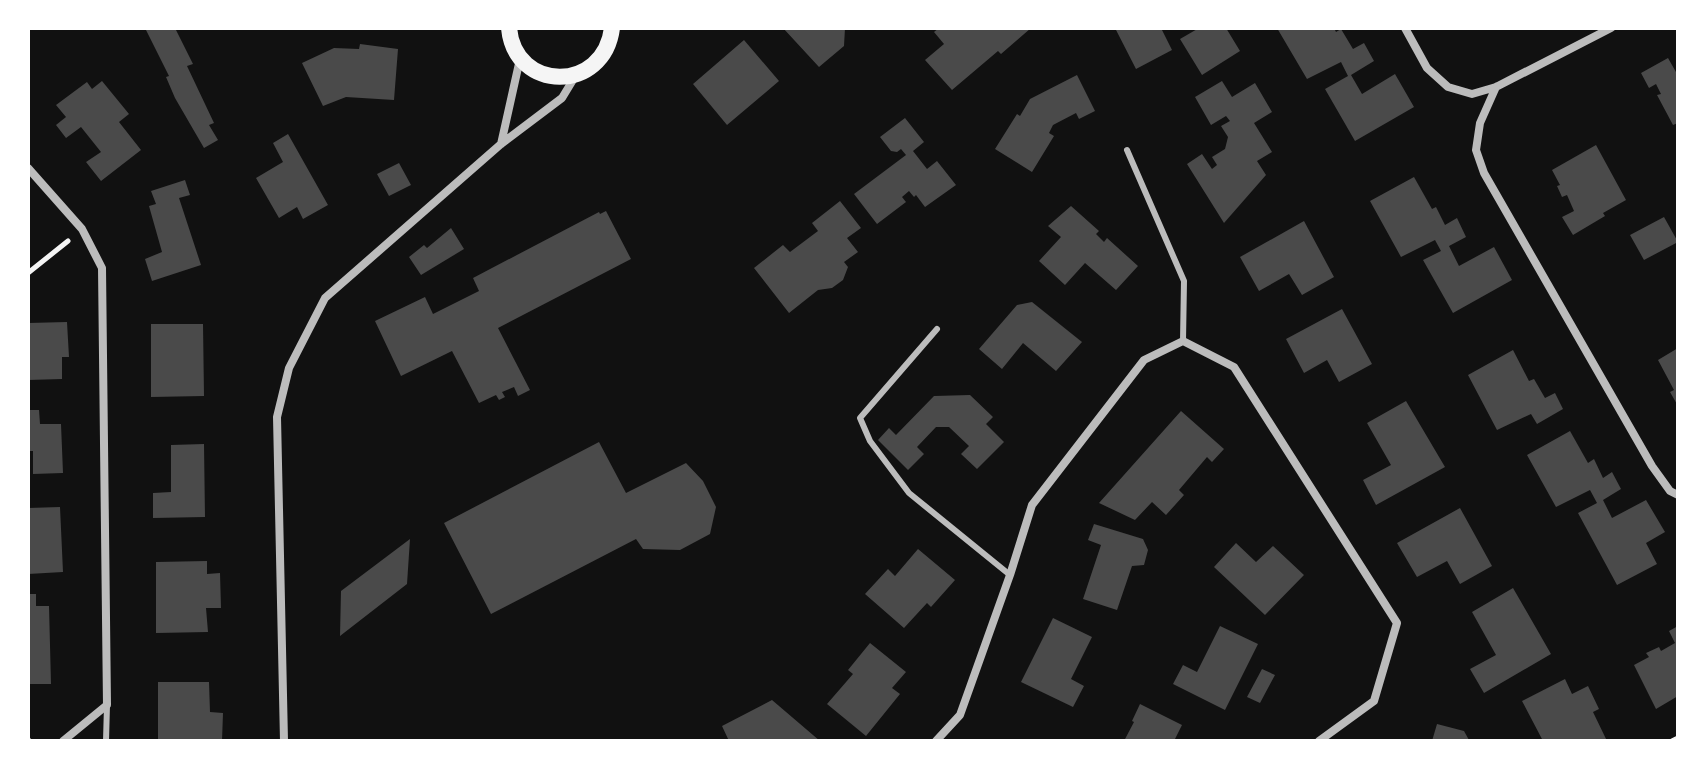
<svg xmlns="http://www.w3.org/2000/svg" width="1706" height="769" font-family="Roboto,sans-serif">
  <rect width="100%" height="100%" fill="#111"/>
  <!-- building -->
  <path fill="#4a4a4a" d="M145 28H175L193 64 187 66 214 123 209 125 218 140 204 148 175 98 166 77 169 76Z
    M783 28H845L844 46 819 67Z
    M939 28H1031L1001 54 998 51 952 90 925 60 944 44 934 32Z
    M1115 28H1161L1172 50 1136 69Z
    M1199 28H1226L1240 51 1202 75 1180 39Z
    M1277 28H1334L1336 32 1341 29 1353 49 1364 43 1374 61 1351 75 1362 94 1395 74 1414 107 1355 141 1325 89 1348 76 1341 62 1307 79Z
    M744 40 779 81 727 125 693 84Z
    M360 44 398 49 394 100 346 97 323 106 302 63 334 48 359 49Z
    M1668 58 1676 72 1678 71V123L1673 125 1657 95 1661 94 1656 84 1649 88 1641 73Z
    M1077 75 1095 111 1079 119 1076 113 1053 125 1049 133 1054 136 1032 172 995 149 1017 114 1020 116 1030 99Z
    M102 81 129 114 119 122 141 150 101 181 86 162 101 152 81 127 66 138 56 125 66 117 56 105 87 82 92 89Z
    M1222 81 1232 97 1255 83 1272 112 1254 123 1272 152 1257 161 1266 175 1224 223 1187 164 1202 154 1212 169 1217 165 1212 157 1225 149 1228 137 1221 126 1230 121 1226 116 1211 125 1195 97Z
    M905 118 924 142 913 151 927 169 937 161 956 185 925 207 916 195 914 197 909 191 902 197 906 202 877 224 854 194 906 155 901 149 897 152 891 151 880 137Z
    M288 134 328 205 303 219 297 207 279 218 256 178 283 162 273 143Z
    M1596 145 1626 200 1603 213 1605 216 1573 235 1562 217 1574 211 1567 195 1562 197 1557 186 1560 185 1552 170Z
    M399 163 411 185 389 196 377 174Z
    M1414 177 1432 209 1436 207 1445 225 1457 218 1466 237 1449 246 1459 266 1494 247 1512 280 1453 313 1423 260 1441 251 1435 240 1401 257 1370 201Z
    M185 180 190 195 179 198 201 265 152 281 145 259 162 252 149 206 156 204 151 191Z
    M840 201 861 228 847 238 858 252 844 262 848 267 843 280 832 288 818 290 789 313 754 268 783 245 790 252 818 231 812 223Z
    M1071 206 1099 231 1096 234 1104 242 1107 238 1138 266 1116 290 1085 263 1065 285 1039 261 1061 237 1048 226Z
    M606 211 631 259 498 328 530 390 518 396 514 387 502 392 505 397 499 400 496 395 479 403 452 351 401 376 375 321 425 297 433 314 479 291 473 278 599 212 600 214Z
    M1664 217 1678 242 1644 260 1630 235Z
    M1304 221 1334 277 1302 295 1289 274 1259 291 1240 257Z
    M451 228 464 249 421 275 409 257 424 245 427 248Z
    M1032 302 1082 342 1056 371 1023 343 1002 369 979 349 1017 305Z
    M1342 309 1372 364 1339 382 1327 360 1304 373 1286 339Z
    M67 322 69 357H62V379L28 380V323Z
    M151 324H203L204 396 151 397Z
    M1678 348V406L1670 392 1674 390 1658 360Z
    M1513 350 1529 381 1534 379 1545 398 1555 393 1563 409 1537 424 1531 414 1497 430 1468 375Z
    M970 395 993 417 986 424 1004 442 977 469 961 454 969 446 949 427H936L917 447 924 454 908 470 878 440 889 428 896 435 934 396Z
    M1406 401 1445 467 1376 505 1363 480 1391 465 1367 423Z
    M28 410H39L40 424H61L63 473 33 474V451H28Z
    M1181 411 1224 449 1212 462 1207 457 1179 490 1184 495 1166 515 1152 502 1135 520 1099 503Z
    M1570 431 1588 463 1594 459 1603 478 1612 472 1621 489 1603 500 1612 518 1646 500 1665 532 1646 543 1657 564 1617 585 1578 513 1597 503 1590 490 1556 507 1527 455Z
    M599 442 626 493 686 463 703 481 716 507 710 534 680 550 643 549 636 539 491 614 444 523Z
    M204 444 205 517 153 518V493L171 492V445Z
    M60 507 63 572 28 574V508Z
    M1460 508 1492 566 1460 584 1447 561 1417 577 1397 543Z
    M1094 524 1143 539 1148 550 1144 565 1132 566 1117 610 1083 599 1101 545 1088 540Z
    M410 539 407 584 340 636 341 591Z
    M1236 543 1256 562 1273 546 1304 575 1265 615 1214 567Z
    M918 549 955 580 931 607 927 603 904 628 865 594 888 569 895 576Z
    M207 561V574L220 573 221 608H206L208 632 156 633V562Z
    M1513 588 1551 654 1484 693 1470 669 1496 655 1472 612Z
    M28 594H36V606H49L51 684H28Z
    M1053 618 1092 637 1071 679 1084 686 1073 707 1021 682Z
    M1220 626 1258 644 1225 710 1173 684 1183 665 1197 672Z
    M1678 626V696L1656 709 1634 665 1649 657 1646 653 1659 647 1661 651 1675 643 1669 631Z
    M870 643 906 672 892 688 900 694 866 736 827 704 853 674 848 670Z
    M1262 669 1275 675 1260 703 1247 697Z
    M1565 679 1572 694 1588 686 1599 709 1593 712 1607 741H1543L1522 701Z
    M158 682H209L210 712 223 713 222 741H158Z
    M772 700 820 741H729L722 726Z
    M1140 704 1182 725 1174 741H1124L1134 722 1132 721Z
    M1437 724 1464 731 1469 740 1432 741Z"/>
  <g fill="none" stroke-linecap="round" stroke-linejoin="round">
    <!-- path -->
    <path stroke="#f5f5f5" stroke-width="5" d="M28 273 68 241
      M28 739 29 741
      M1672 741 1678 738"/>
    <!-- service -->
    <path stroke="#bcbcbc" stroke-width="6" d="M1127 150 1184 281 1183 341
      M937 329 860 418 870 441 909 493 1010 575
      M106 741 107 705"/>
    <!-- minor -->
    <path stroke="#bcbcbc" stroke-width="8" d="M1405 28 1427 68 1448 87 1472 94 1496 87 1611 28
      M1496 87 1480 123 1476 150 1484 173 1652 466 1670 491 1678 495
      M501 144 520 59
      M28 168 82 229 102 268 107 705 63 741
      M284 741 277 417 289 368 325 298 501 144 562 98 576 75
      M936 741 960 715 1010 575 1032 505 1144 360 1183 341 1234 367 1397 623 1374 701 1319 741"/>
    <!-- secondary -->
    <path stroke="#f5f5f5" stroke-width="16" d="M509 28C515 93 604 93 612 28"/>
  </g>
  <!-- border -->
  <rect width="1706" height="769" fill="none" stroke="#ffffff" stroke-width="60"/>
</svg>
